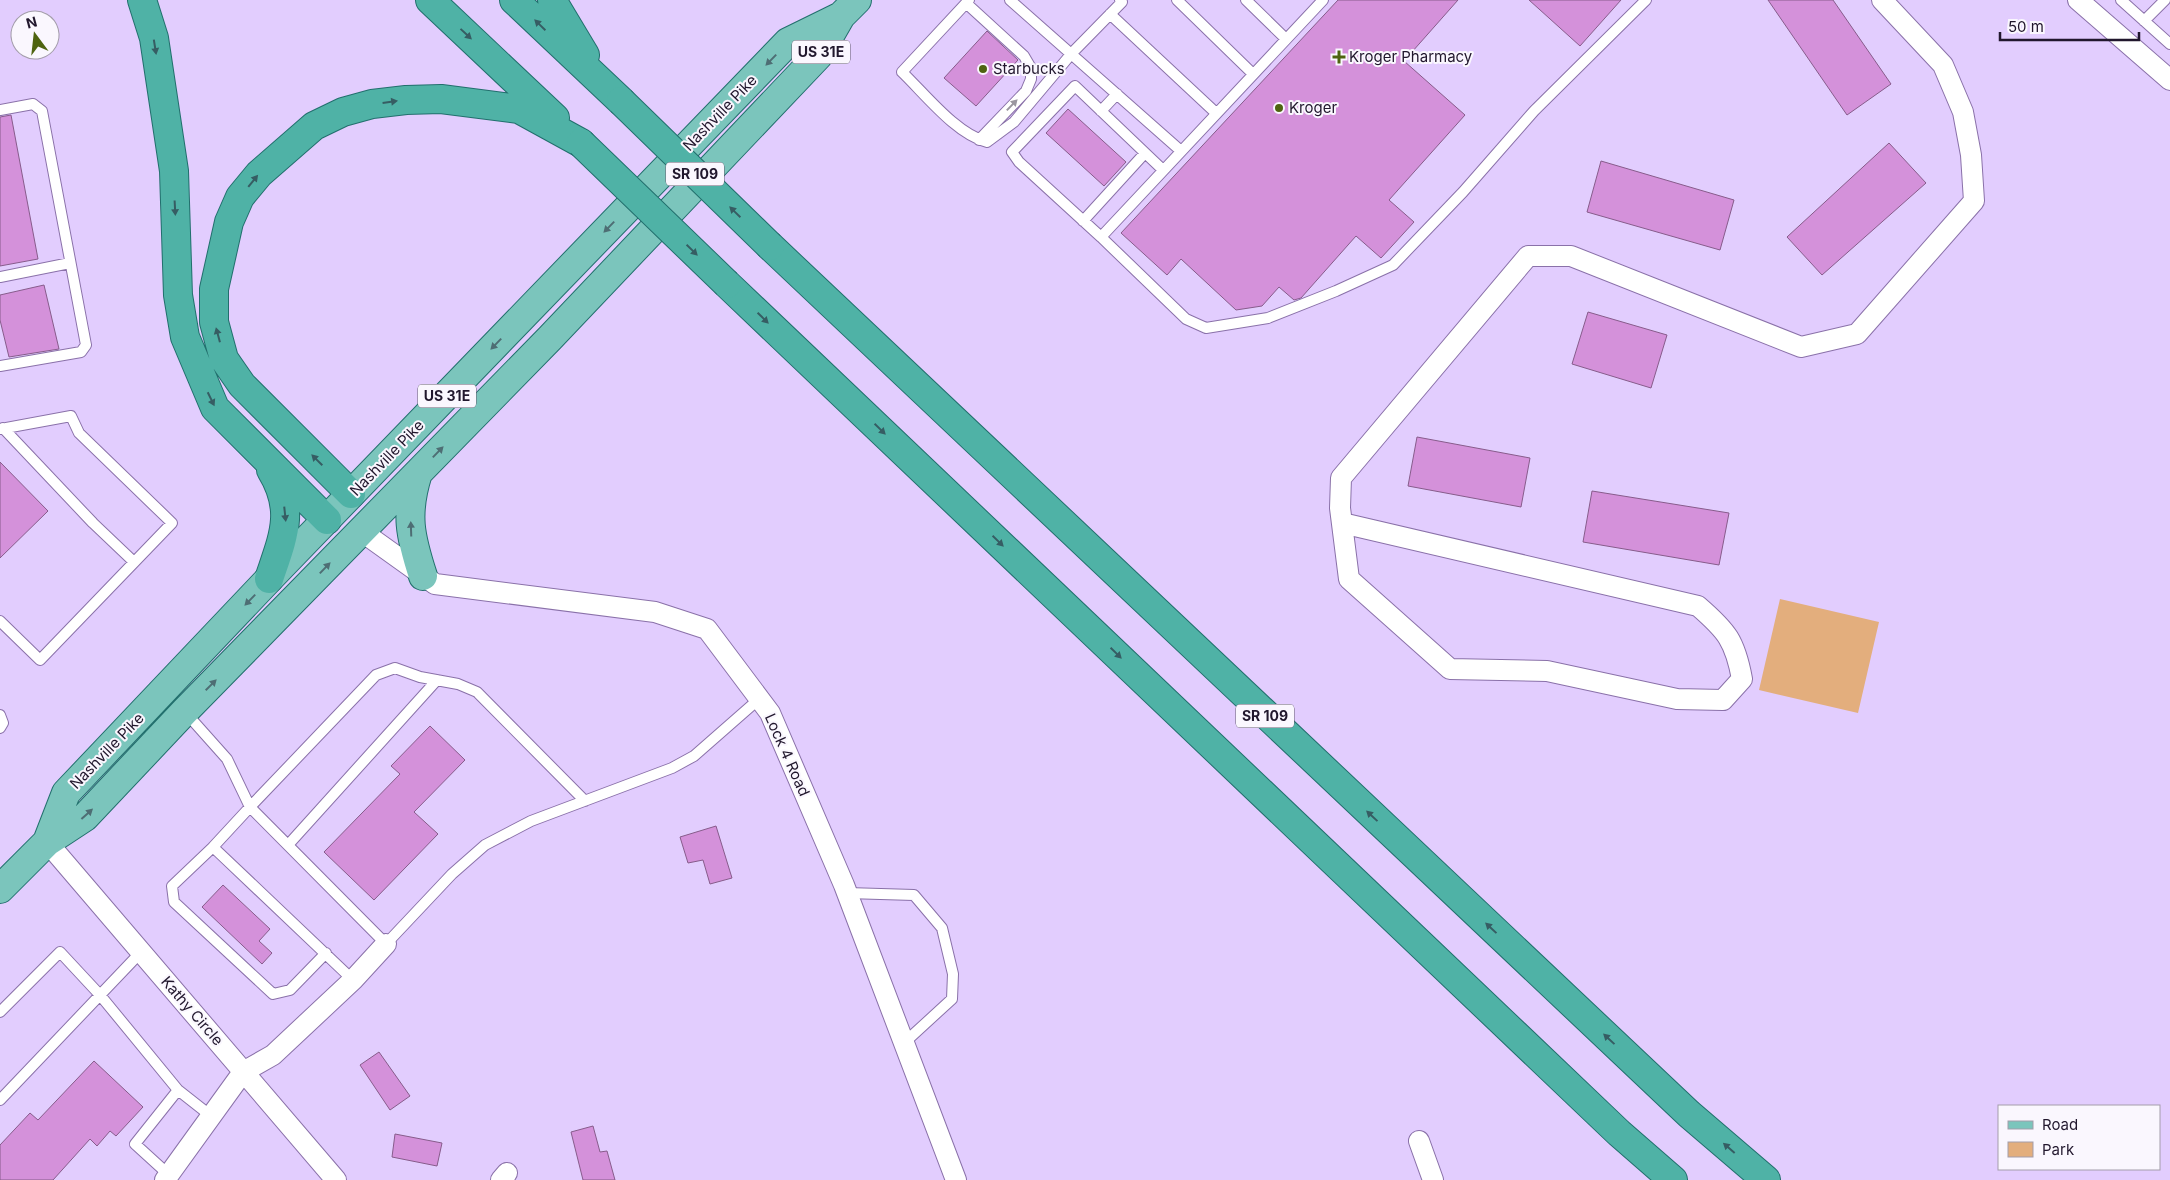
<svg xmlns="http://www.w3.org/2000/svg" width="2170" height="1180" font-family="Inter,sans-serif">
  <rect width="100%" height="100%" fill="#e2cdfe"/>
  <!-- green -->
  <path fill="#e3ae7d" d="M1780 599 1879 622 1858 713 1759 690Z"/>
  <!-- building -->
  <path fill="#d491da" stroke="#875c8b" d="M1338 0H1458L1404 61 1465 115 1389 200 1414 222 1381 258 1356 236 1301 298 1294 300 1279 287 1262 306 1236 310 1181 259 1167 275 1121 233Z
    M1529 0H1621L1580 46Z
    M1768 0H1833L1891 84 1847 115Z
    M987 31 1018 60 976 106 944 78Z
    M1068 109 1126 162 1104 186 1046 133Z
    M11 115 38 259 0 266V117Z
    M1889 143 1926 183 1822 275 1787 237Z
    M1601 161 1734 200 1720 250 1587 212Z
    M44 285 59 349 9 357 0 320V295Z
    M1588 312 1667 335 1651 388 1572 364Z
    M1417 437 1530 458 1521 507 1408 486Z
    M0 462 48 511 0 558Z
    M1592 491 1729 513 1719 565 1583 542Z
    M430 726 465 760 414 812 438 834 374 900 324 852 400 774 391 766Z
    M716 826 732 878 710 884 703 860 688 863 680 837Z
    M223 885 270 929 259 941 272 953 262 964 202 907Z
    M379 1052 410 1096 390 1110 360 1065Z
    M94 1061 143 1107 116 1136 110 1131 97 1146 90 1139 53 1180H0V1145L30 1113 38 1120Z
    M593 1126 600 1152 607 1151 615 1180H583L571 1132Z
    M395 1134 442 1143 437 1166 392 1157Z"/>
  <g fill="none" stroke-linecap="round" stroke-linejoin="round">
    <defs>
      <path id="service" d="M969 0 902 72C925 94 956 134 987 142L1014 122 1072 53 1122 2 1120 0
        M1010 0 1181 151
        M1177 0 1253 74
        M1246 0 1286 39
        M1323 0 1101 237 1186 319 1206 328 1268 318 1336 291 1393 265 1463 192 1534 111 1646 0
        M2121 0 2170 44
        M966 3 1024 56 1031 68V79L1026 91 979 140
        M1110 14 1216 113
        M2144 21 2165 0
        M0 110 33 104 42 111 86 345 81 352 0 366
        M1101 111 1117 94
        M1083 221 1145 153
        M1101 237 1019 162 1012 152 1075 86 1163 170
        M0 277 70 263
        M3 428 93 523 134 562
        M0 429 71 416 79 433 172 523 40 660 0 621
        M186 713 227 759 250 807 213 847 172 886 174 902 273 994 290 990 326 953
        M0 715 3 723 0 728
        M585 801 477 692 458 684 420 677 395 668 376 675 250 807 386 944 452 874 485 845 531 821 672 768 694 756 759 699
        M288 845 437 680
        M213 847 353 980
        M847 893 914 895 942 928 953 974 952 999 904 1043
        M0 1012 60 952 100 995 178 1090
        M0 1100 141 952
        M169 1175 135 1144 178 1090 211 1116"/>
      <path id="minor" d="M2078 0 2170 80
        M1342 523 1698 606C1727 631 1735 641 1742 679L1723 700 1677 699 1547 671 1450 669 1349 579 1340 508 1341 478 1528 256H1571L1801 347 1857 334 1974 201 1971 155 1963 112 1943 65 1882 0
        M361 531 435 584 655 612 707 629 770 713 844 885 956 1180
        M47 842 336 1180
        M1419 1141 1433 1180
        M165 1180 243 1072 273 1055 353 980 386 944
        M501 1180 507 1173"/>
      <path id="primary" d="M418 473C405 514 410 536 423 576
        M47 842 66 793 269 579 788 42 841 16
        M0 889 47 842 85 817 185 711 550 338 818 56 841 16 857 0"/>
      <path id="trunk" d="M142 0 154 38 174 171 178 295 185 337 215 408 327 520
        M430 0 555 118
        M514 0 621 101
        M552 0 585 55
        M770 246 1689 1114 1766 1180
        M727 284 1619 1133 1673 1180
        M351 494 242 385 224 359 214 322V289L229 222 240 197 259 174 314 126 343 112 372 104 406 100 441 99 519 109 581 143
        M269 579C283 537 296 511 271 470"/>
    </defs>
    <!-- service casing -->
    <use href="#service" stroke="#8a71a9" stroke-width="12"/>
    <!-- minor casing -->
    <use href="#minor" stroke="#8a71a9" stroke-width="22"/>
    <!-- primary casing -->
    <use href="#primary" stroke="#226f6d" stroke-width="30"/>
    <!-- trunk casing -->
    <use href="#trunk" stroke="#226f6d" stroke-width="30"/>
    <!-- service -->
    <use href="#service" stroke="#fff" stroke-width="10"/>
    <!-- minor -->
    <use href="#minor" stroke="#fff" stroke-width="20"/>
    <!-- primary -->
    <use href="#primary" stroke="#7bc5bc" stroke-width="28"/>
    <!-- trunk -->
    <use href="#trunk" stroke="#4fb2a6" stroke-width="28"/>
    <defs>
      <path id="trunk-bridge" d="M621 101 770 246
        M581 143 727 284"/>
    </defs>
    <!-- trunk-bridge casing -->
    <use href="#trunk-bridge" stroke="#226f6d" stroke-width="30" stroke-linecap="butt"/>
    <!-- trunk-bridge -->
    <use href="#trunk-bridge" stroke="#4fb2a6" stroke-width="28"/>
  </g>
  <!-- one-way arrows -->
  <defs><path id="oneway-solid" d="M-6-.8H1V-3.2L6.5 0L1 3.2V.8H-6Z" transform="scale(1.25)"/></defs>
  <g fill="#365d63">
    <use href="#oneway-solid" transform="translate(540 25) rotate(-136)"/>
    <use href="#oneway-solid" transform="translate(466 34) rotate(43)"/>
    <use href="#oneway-solid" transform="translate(155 47) rotate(81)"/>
    <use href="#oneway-solid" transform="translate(390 102) rotate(-8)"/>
    <use href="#oneway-solid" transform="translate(253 181) rotate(-51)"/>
    <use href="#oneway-solid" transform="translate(175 208) rotate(87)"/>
    <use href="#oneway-solid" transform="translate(735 212) rotate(-136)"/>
    <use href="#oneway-solid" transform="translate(692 250) rotate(44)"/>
    <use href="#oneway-solid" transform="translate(763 318) rotate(44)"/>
    <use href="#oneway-solid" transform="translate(218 335) rotate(-105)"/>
    <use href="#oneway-solid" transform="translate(211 399) rotate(64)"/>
    <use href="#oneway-solid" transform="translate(880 429) rotate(44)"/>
    <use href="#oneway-solid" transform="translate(317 460) rotate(-135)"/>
    <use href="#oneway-solid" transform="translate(285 514) rotate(84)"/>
    <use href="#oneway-solid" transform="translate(998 541) rotate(44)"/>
    <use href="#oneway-solid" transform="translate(1116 653) rotate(44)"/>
    <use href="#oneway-solid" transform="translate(1372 816) rotate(-137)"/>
    <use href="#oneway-solid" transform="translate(1491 928) rotate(-137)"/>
    <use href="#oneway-solid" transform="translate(1609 1039) rotate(-137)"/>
    <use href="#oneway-solid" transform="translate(1729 1148) rotate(-139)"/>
  </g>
  <g fill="#4e6e74">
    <use href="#oneway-solid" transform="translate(771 60) rotate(134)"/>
    <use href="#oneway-solid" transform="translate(609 227) rotate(134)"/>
    <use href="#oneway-solid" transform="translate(496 344) rotate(134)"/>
    <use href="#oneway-solid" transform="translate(438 452) rotate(-46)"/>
    <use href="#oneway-solid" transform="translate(411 529) rotate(-92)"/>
    <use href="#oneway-solid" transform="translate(325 568) rotate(-46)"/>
    <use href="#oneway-solid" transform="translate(250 600) rotate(134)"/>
    <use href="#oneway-solid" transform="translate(211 685) rotate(-45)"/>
    <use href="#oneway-solid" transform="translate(87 814) rotate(-42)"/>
  </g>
  <use fill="#9b97a0" href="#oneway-solid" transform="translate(1012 105) rotate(-46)"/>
  <!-- markers -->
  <g fill="#4e6310" stroke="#faf7fe" stroke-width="2">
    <path d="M1336.5 49.5h5v5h5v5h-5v5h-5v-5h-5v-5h5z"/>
    <circle cx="983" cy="69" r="5"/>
    <circle cx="1279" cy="108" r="5"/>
  </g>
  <g text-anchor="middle" stroke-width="4" stroke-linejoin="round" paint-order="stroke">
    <!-- shield labels -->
    <g fill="#faf7fe" stroke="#625a6c" stroke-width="1">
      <rect x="792" y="40.5" width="58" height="23" rx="4"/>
      <rect x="666" y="162.5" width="58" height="23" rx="4"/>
      <rect x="418" y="384.5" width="58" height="23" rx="4"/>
      <rect x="1236" y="704.5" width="58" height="23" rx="4"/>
    </g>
    <g font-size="14" font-weight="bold" fill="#21172d">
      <text x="821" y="57">US 31E</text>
      <text x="695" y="179">SR 109</text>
      <text x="447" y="401">US 31E</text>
      <text x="1265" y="721">SR 109</text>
    </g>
    <!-- poi labels -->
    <g font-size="15" fill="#21172d" stroke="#faf7fe" text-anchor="start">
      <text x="1349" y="62">Kroger Pharmacy</text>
      <text x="993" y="74">Starbucks</text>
      <text x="1289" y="113">Kroger</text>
    </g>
    <!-- street labels -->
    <g font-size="15" fill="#21172d" stroke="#faf7fe">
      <text transform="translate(720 113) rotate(-46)" y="5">Nashville Pike</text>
      <text transform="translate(387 458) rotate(-46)" y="5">Nashville Pike</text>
      <text transform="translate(107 751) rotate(-46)" y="5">Nashville Pike</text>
      <text transform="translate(787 755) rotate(66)" y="5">Lock 4 Road</text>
      <text transform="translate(192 1011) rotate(49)" y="5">Kathy Circle</text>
    </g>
  </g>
  <!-- legend -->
  <rect x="1998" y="1105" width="162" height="65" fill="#faf7fe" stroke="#a39daa"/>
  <rect x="2008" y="1121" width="25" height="8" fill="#7bc5bc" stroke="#a39daa"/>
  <text x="2042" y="1130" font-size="15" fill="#21172d">Road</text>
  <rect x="2008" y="1142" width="25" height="15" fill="#e3ae7d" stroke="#a39daa"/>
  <text x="2042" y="1155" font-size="15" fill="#21172d">Park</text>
  <!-- north arrow -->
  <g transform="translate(35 35) rotate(345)"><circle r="24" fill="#faf7fe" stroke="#a39daa"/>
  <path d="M0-4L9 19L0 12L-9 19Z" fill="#4e6310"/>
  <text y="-8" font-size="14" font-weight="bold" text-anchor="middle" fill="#21172d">N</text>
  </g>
  <!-- scale -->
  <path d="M2000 32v8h139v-8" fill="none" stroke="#21172d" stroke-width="2.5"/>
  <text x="2008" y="32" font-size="15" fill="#21172d" stroke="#faf7fe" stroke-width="4" paint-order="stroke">50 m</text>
</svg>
